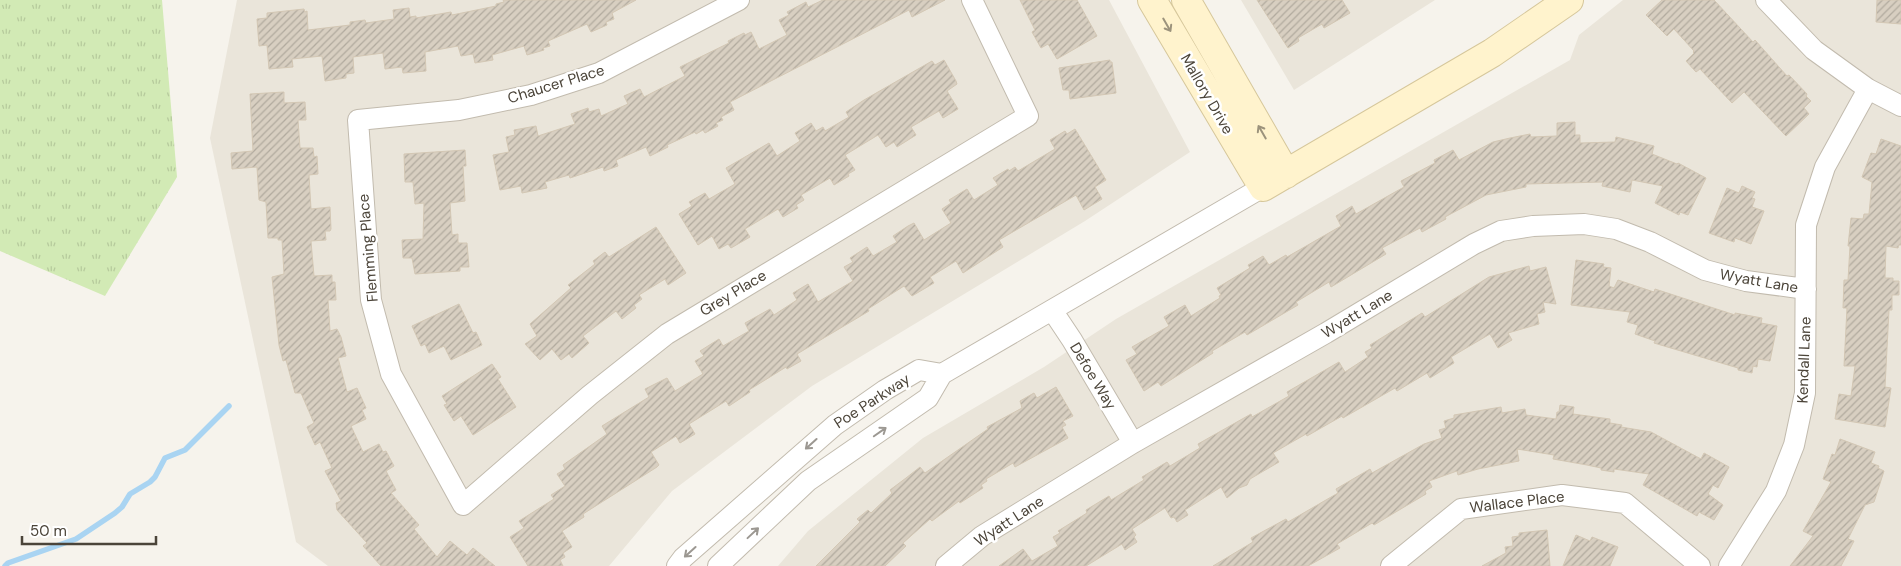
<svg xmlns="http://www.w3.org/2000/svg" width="1901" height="566" font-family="'DM Sans',sans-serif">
  <defs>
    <pattern id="grass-tufts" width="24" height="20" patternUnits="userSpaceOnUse" patternTransform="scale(1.25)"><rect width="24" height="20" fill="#d2eab5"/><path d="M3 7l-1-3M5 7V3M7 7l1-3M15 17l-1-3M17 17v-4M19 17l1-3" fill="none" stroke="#b6ca9c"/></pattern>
    <pattern id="building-hatch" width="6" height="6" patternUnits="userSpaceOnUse" patternTransform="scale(1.25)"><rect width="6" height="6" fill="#d8cfc1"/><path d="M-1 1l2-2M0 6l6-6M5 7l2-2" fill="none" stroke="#b1aa9e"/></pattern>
  </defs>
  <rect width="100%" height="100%" fill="#f6f3ec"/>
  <!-- residential -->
  <path fill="#eae5da" d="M237 0H1109L1190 152 1085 221 812 386 672 491 609 566H328L296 542 210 138Z
    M1241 0H1435L1294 90Z
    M1623 0H1901V566H778L808 531 923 438 1044 367 1116 319 1570 60 1579 35Z"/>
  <!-- grass -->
  <path fill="url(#grass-tufts)" d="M0 0H162L177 177 105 296 0 251Z"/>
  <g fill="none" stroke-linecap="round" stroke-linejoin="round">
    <!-- stream -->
    <path stroke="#a9d4f2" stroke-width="5.5" d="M5 566 8 563 76 539 115 513 122 507 130 494 150 482 155 477 165 458 185 450 229 406"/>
  </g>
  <!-- building -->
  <path fill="url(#building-hatch)" stroke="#d3c7b4" d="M503 0H636L612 13 614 19 606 22 607 25 591 32 587 24 548 41 550 46 543 48 544 50 527 55 524 46 492 55 493 60 475 63 473 54 461 56 458 46 425 52 426 71 403 73 402 67 385 69 383 53 353 57 354 73 346 74V78L325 81 322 56 292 59 293 67 269 69 267 45 259 46 257 19 267 18V13L304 9 305 12 307 11 308 30 350 25V22L365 20 366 23 394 19 393 10 409 8 410 17 416 16V18L451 12 452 15 496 6V4L504 2Z
    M823 0H945L912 17 909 10 730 102 734 110 721 117 723 120 716 123 718 126 705 133 703 130 696 134 695 132 667 145 668 147 650 156 646 147 616 160 618 166 604 171 603 167 570 178 569 175 545 182 547 188 522 193 521 186 500 190 493 155 509 152 506 137 515 135 514 130 536 126 538 136 575 124 571 114 588 108 589 112 599 109 601 116 628 104 624 96 640 89 644 97 685 76 680 67 729 43 728 41 744 33 745 35 751 32 759 49 787 35 779 20 789 15 787 12 806 2 808 7Z
    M1020 0H1077L1097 36 1057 59 1048 44 1041 48 1032 32 1035 30Z
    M1257 0H1342L1350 13 1324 28 1322 24 1298 38 1299 41 1288 48Z
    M1662 0H1714L1753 42 1755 40 1787 76 1789 75 1807 94 1806 96 1811 101 1804 108 1809 114 1786 136 1744 92 1732 103 1700 69 1696 72 1686 61 1694 53 1693 52 1694 51 1674 29 1667 36 1646 15Z
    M1877 0H1901V24L1876 22Z
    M944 60 956 81 957 84 947 91 958 109 943 118 939 111 911 127 916 135 897 147 894 142 886 147 878 135 845 155 855 170 848 174 849 176 834 185 830 178 801 195 804 200 796 205 798 208 783 217 778 209 745 229 750 237 731 248 728 244 719 249 712 236 698 245 679 214 692 206 689 202 705 193 709 199 735 184 726 168 769 143 777 156 800 141 795 133 811 123 816 131 823 127 825 131 849 117 846 112 864 100 932 61 935 65Z
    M1110 60V62H1112L1116 93 1070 99 1069 90H1063L1059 68Z
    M284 92V103L305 102 306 120H298L300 148H313L314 157 317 156 318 174 309 175 311 209 330 207 331 229 330 231H325L326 240 311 241 314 276 332 275V282H335L336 300H328L330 331 337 329 341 337 346 356 338 358 347 392 357 388 366 408 362 410 366 419 351 426 363 452 379 444 383 452 386 451 394 466 386 471 396 490 391 493 419 525 414 529 437 557 450 541 467 555 473 548 495 566H381L363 546 367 543 337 510 336 503 341 501 325 471 332 468 320 442 315 445 307 427 314 423 301 393H295L286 360 283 361 279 345 272 277 284 274 282 240H278V238H268L266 202 259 200 257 167 232 169 231 153 253 151 250 94Z
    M1575 122V135H1580V143L1615 142 1616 137 1654 146 1652 154 1677 164 1678 163 1706 178 1688 215 1680 212 1679 215 1655 203 1663 186 1632 180 1630 192 1602 186 1603 182 1526 184V187L1486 195 1445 217 1446 219 1422 232 1420 228 1382 248 1386 254 1331 287 1329 282 1296 302 1298 305 1247 335 1245 332 1212 351 1213 353 1161 386 1158 382 1144 391 1126 360 1137 354 1132 347 1169 326 1164 317 1185 305 1191 316 1220 298 1219 296 1221 295 1217 288 1250 268 1248 265 1263 256 1269 265 1286 255 1287 257 1341 226 1336 216 1352 206 1356 214 1404 187 1401 181 1435 163 1434 160 1453 150 1459 160 1493 142 1510 138 1530 134 1531 137 1557 136V123Z
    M1075 129 1106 180 1095 187 1102 199 1084 210 1076 195 999 240 1003 247 963 273 956 261 930 277 934 283 912 296 904 286 868 309 869 311 797 354 801 361 787 369 786 367 749 390 750 392 729 406 726 401 689 424 695 434 680 443 676 436 651 452 659 465 657 467 583 514 584 517 562 531 572 547 563 553 565 557 560 560 563 566H528L510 537 524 528 519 521 554 499 551 495 565 486 557 474 565 469 563 465 607 434 602 426 649 397 645 389 667 378 675 391 703 374 695 361 704 356 700 351 719 339 723 346 749 331 745 323 770 309 774 315 797 300 793 293 808 284 818 302 853 281 844 267 853 262 850 258 867 247 873 256 897 242 893 236 908 226 914 223 924 240 951 223 942 209 951 203 949 200 967 189 974 200 998 185 993 178 1008 169 1009 171 1015 167 1018 171 1055 149 1050 140 1065 131 1067 134Z
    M1881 139 1901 146V245H1899L1898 248 1886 246 1885 278H1893V281H1899V295H1892V310H1889L1885 387 1891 388 1885 427 1835 419 1839 394 1851 396 1855 366H1844L1847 308H1843L1844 280H1848L1850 246H1848L1851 218 1863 219 1864 214H1869L1872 182 1862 177 1871 153 1876 154Z
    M465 150 466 166H463L465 201 450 203 452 235 458 234V243H467L469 267H460V271L415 274 412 258H403L402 240 423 239 424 203 415 204 413 182H405L404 154Z
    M1742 186 1755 192 1752 198 1755 199 1752 207 1764 211 1751 244 1735 238 1734 242 1709 233 1727 188 1739 193Z
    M656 227 686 273 668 285 665 279 639 295 642 299 634 305 636 308 622 319 616 311 583 336 589 343 572 358 569 354 561 360 552 349 540 360 525 344 537 336 530 324 571 288 568 285 595 264 593 261 605 252 609 257Z
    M1576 260 1604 264 1603 267 1611 268 1609 286 1614 288 1618 280 1654 292 1655 289 1735 315V313L1762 318 1761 323 1777 326 1770 361 1758 359 1757 367 1753 366 1752 373 1738 370V368L1654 343 1655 341 1635 334 1638 325 1627 322 1630 312 1571 305Z
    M1529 266 1530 271 1546 267 1556 304 1543 302 1545 312 1537 314 1539 324 1508 333 1512 340 1498 348 1490 334 1451 357 1454 363 1430 378 1427 373 1397 391 1395 388 1343 418 1342 416 1307 436 1306 434 1273 453 1279 462 1250 479 1247 485 1239 488 1227 498 1221 487 1185 510 1188 515 1177 522 1174 517 1171 518 1165 508 1132 529 1136 535 1134 537 1137 542 1125 550 1122 544 1086 566H999L1023 549 1032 561 1058 546 1053 537 1060 533 1058 531 1087 513 1086 510 1109 496 1111 500 1144 480 1142 477 1167 462 1170 466 1200 448 1198 444 1251 414 1252 417 1289 396 1287 392 1339 362 1345 372 1368 357 1365 352 1372 348 1370 345 1422 313 1425 317 1489 277Z
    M459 304 473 333 476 332 482 345 451 360 444 346 429 353 425 344 421 346 412 326Z
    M492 364 501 377 498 379 516 407 473 435 461 416 454 421 444 405 447 404 442 396Z
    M1056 387 1073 416 1063 421 1066 425 1062 427 1068 438 1015 467 1013 463 986 479 987 481 981 485 983 488 960 503 959 501 932 521 930 519 903 543 906 546 885 566H816L860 522 857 519 868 510 871 513 892 493 890 490 906 478 920 467 925 473 988 429 987 427 1022 408 1020 401 1034 393 1037 398Z
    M1560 405 1574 407 1573 414 1610 419V423L1622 425 1621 427 1651 432 1701 459 1704 453 1729 467 1718 488 1713 485 1708 494 1723 505 1714 520 1699 512 1697 516 1643 485 1649 474 1614 469V472L1601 470V468L1587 465 1553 459 1554 455 1517 449 1519 461 1478 469 1458 475 1457 471 1429 481 1432 487 1425 491 1426 494 1374 525 1372 523 1337 544 1340 548 1308 566H1213L1253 542 1251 538 1286 519 1288 522 1338 493 1336 489 1370 469 1372 473 1424 444 1442 438 1439 430 1446 428 1444 421 1454 418V415L1501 407 1502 413 1525 409 1526 415 1556 419 1557 412H1559Z
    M1840 439 1875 452 1871 463 1879 466 1878 468 1884 471 1874 502 1865 505 1848 539 1854 541 1841 566H1790L1813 536 1803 531 1831 482 1823 479 1832 454 1835 455Z
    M1547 530 1550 566H1482L1506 553 1505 547 1513 546 1512 537 1519 536V533Z
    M1576 535 1590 541 1592 537 1618 547 1610 566H1563Z"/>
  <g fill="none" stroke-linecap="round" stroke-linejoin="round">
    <defs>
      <path id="minor" d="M739 0 599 73 531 95 459 110 358 120 371 300 391 374 463 505 590 395 667 334 1028 116 972 0
        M1766 0 1814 50 1868 89 1901 106
        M1052 310 1072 340 1133 443
        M942 374 1263 187
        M677 566 683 558 835 425 885 390 919 370 942 374
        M718 566 808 481 928 398 942 374
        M946 566 982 536 1133 443 1326 333 1474 244 1501 231 1533 226 1584 224 1616 229 1650 242 1705 270 1746 281 1806 289
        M1391 566 1461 509 1562 495 1625 503 1700 566
        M1729 566 1776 491 1794 445 1805 393 1806 225 1825 167 1868 89"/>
      <path id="secondary" d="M1152 0 1263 187 1492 53 1569 0
        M1186 0 1286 174"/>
    </defs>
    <!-- minor casing -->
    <use href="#minor" stroke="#c2bbae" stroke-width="22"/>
    <!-- secondary casing -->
    <use href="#secondary" stroke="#d6c79b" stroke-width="30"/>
    <!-- minor -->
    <use href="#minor" stroke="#fff" stroke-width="20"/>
    <!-- secondary -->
    <use href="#secondary" stroke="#fff3cd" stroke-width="28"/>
  </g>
  <!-- one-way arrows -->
  <defs><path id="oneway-shaft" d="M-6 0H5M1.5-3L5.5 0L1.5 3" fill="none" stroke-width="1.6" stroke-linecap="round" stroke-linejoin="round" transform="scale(1.25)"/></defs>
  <g stroke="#9c937c">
    <use href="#oneway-shaft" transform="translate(1167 25) rotate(60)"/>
    <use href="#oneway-shaft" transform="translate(1262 132) rotate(-120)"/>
  </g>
  <g stroke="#9c9892">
    <use href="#oneway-shaft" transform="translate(880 432) rotate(-35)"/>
    <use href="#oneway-shaft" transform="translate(811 444) rotate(138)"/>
    <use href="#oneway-shaft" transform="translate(753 533) rotate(-43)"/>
    <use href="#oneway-shaft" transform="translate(690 552) rotate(138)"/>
  </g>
  <g text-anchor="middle" stroke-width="5" stroke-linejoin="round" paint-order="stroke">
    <!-- street labels -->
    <g font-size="15" fill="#4b4439" stroke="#fff">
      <text transform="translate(556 84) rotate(-17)" y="5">Chaucer Place</text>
      <text transform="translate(1207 94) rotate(60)" y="5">Mallory Drive</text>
      <text transform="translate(368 248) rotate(-95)" y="5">Flemming Place</text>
      <text transform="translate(1759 281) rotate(10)" y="5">Wyatt Lane</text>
      <text transform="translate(733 293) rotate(-31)" y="5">Grey Place</text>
      <text transform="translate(1357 314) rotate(-31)" y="5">Wyatt Lane</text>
      <text transform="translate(1804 360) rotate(-88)" y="5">Kendall Lane</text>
      <text transform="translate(1093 376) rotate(59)" y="5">Defoe Way</text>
      <text transform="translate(872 401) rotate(-33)" y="5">Poe Parkway</text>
      <text transform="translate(1517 502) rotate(-7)" y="5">Wallace Place</text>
      <text transform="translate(1009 521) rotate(-33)" y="5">Wyatt Lane</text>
    </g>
  </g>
  <!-- scale -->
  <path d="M22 536v8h134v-8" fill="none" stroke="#4b4439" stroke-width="2.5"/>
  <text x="30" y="536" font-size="15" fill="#4b4439" stroke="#ffffff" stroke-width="4" paint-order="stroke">50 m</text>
</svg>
